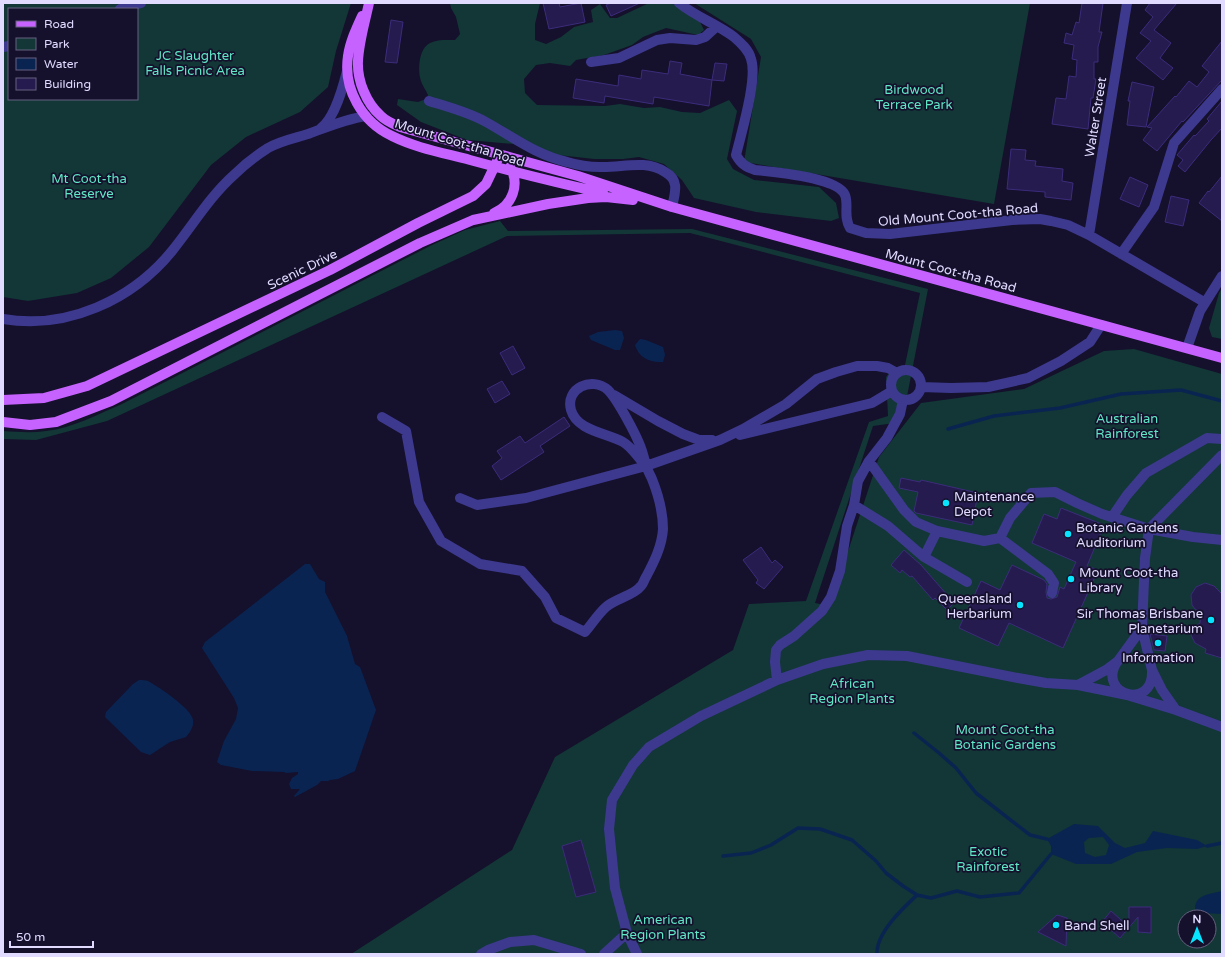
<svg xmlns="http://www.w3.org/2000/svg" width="1225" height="957" font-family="'Varela Round',sans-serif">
  <rect width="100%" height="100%" fill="#15102c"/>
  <!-- green -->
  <path fill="#123736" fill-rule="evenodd" d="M3 3H351L336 51 328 87 300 112 246 137 211 165 149 247 111 278 77 293 28 301 3 297ZM9 9H137V99H9Z
    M450 3H540L535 24V40L546 44 561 37 574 27 593 22 591 10 600 4 610 18H617L649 3H673L699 20 704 30 698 35 666 28 643 37 632 45 604 55 576 60 570 66 550 63 536 65 524 79 525 93 537 105 605 106 620 104 644 108 660 107 682 112 700 113 729 100 737 111 727 159 733 169 754 180 819 187 836 203 839 218 831 221 756 212 694 198 682 180 664 164 639 157 623 159H594L558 155 514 144 467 140 421 122 397 105 398 99 418 102 426 99 428 95C426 90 422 85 421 81 417 70 419 48 430 43 438 39 447 40 455 40L460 34 456 17 451 8Z
    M694 3H1030L994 204 744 162 761 57 751 39Z
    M500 221 508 231 692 229 928 289 902 422 873 426 815 603 830 606 879 457 921 403 1024 389 1104 351 1134 349 1222 374V954H351L512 850 555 757 733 650 749 604 806 601 869 422 888 416 886 377 892 370 905 365 920 293 690 233 507 236 107 421 36 440 3 439V431C18 432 32 433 46 431 73 428 98 414 122 404L430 246 465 230ZM1185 917H1209V941H1185Z
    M1222 288V339L1212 337 1209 328 1219 293Z"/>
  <!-- water -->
  <path fill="#0a2451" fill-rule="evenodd" d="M615 330 622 331 624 338 620 350H615L591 340 589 336 598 332Z
    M640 339 646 340 663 347 665 355 663 362C650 363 639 358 635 345Z
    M305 564H310L319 579 325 582V592L347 636 355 664 360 667 376 710 355 771 338 779 330 780 328 781H321L317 785 295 797 294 796 300 789H291L289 784 292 778 298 774V772L286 773 284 772 252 771 221 765 217 762 224 741 236 719 238 708 234 698 202 648 205 642Z
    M139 680C142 680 146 680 148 681 159 687 192 709 193 720 194 727 190 732 186 737L170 742 150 755 141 752 105 717 106 712 133 684Z
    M1074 824 1098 826 1115 843 1125 848 1145 843 1153 831 1197 840 1207 846 1197 849 1167 848 1137 852 1111 864H1076L1051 854V846L1047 839ZM1103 837 1109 845 1106 855 1095 857 1085 853 1084 842 1089 838Z
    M1222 891V914L1201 913 1195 909C1195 894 1211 894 1222 891Z"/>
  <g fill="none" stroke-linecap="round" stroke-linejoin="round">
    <!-- stream -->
    <path stroke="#0a2451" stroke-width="3.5" d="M948 429 994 416 1060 408 1121 394 1181 390 1222 401
      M914 733 939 753 956 768 976 793 1030 835 1047 839
      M1207 846 1222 843
      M723 856 751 853 771 845 798 828 820 829 852 840 876 861 886 873 903 886 917 895 931 898 957 891 980 897 1019 893 1051 854
      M1201 917 1203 914
      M877 954C876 933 903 908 917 895"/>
  </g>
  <!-- building -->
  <path fill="#261b4e" stroke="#3c2c7c" d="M543 3H559L560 7 581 3 585 22 549 29Z
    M611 3H640L611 16 606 5Z
    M1082 3H1103L1099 32H1102L1098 47V62H1094V79H1096L1093 98H1091L1088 129 1052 124 1056 98 1066 99 1069 76 1076 77 1077 60 1072 59 1074 45 1064 43 1066 33 1072 35 1076 22 1079 23Z
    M1150 3H1177L1154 30 1171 43 1160 58 1173 68 1163 80 1136 58 1151 41 1140 33 1153 17 1145 10Z
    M391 20 403 22 397 63 385 62Z
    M1222 41V80L1183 122 1182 121 1157 151 1143 140 1152 128 1147 127 1175 96 1176 97 1189 81 1197 87 1209 72 1202 66Z
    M670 61 682 63 680 74 712 80 709 106 654 97 653 104 605 96 604 103 573 98 576 79 618 86 619 75 641 79 642 70 668 74Z
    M715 63 727 64 724 81 712 80Z
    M1132 82 1154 87 1146 127 1127 125 1130 101H1128Z
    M1222 101V128L1211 140 1185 172 1178 166 1183 160 1177 155 1194 135 1195 136 1209 121 1207 119Z
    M1011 149 1026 150 1025 160 1036 161 1035 166 1063 169 1062 181 1073 183 1071 200 1045 197V192L1007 189Z
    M1222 176V221L1199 203 1208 191 1209 192Z
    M1130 177 1148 185 1139 207 1120 199Z
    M1171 196 1189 200 1183 226 1165 222Z
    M513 346 525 368 512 375 500 353Z
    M502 381 510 394 495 403 487 389Z
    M564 417 570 426 540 446 544 452 501 480 492 466 502 458 497 451 520 436 525 443Z
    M901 478 920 482 921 480 978 493 972 525 916 513 914 511 918 492 899 488Z
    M1061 508 1104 525 1087 566 1098 570 1063 648 1009 623 998 646 959 628 981 581 1000 590 1012 565 1044 580 1047 584 1046 592 1047 598 1051 599 1057 597 1060 587 1064 589 1076 562 1032 543 1044 514 1057 519Z
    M761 547 772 563 775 560 783 567 764 589 756 583 758 580 743 560Z
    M904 550 921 565 948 596 950 595 957 600 947 610 935 598 933 600 912 576 910 577 902 570 900 573 891 565Z
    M1205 583 1214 586 1222 594V658L1205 653 1206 649 1195 643 1191 635 1193 628 1200 623 1201 613 1195 609 1192 605 1191 595 1196 587Z
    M1150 634 1167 636 1165 651 1154 650Z
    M581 840 596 892 576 897 562 846Z
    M1129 907H1151V933L1138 932V917L1120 938 1102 922 1111 911 1129 927Z
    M1057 915 1067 918 1066 946 1038 932Z"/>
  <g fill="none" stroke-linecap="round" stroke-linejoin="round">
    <!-- minor -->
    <path stroke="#3d398e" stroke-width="10" d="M679 3C696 17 717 24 734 37 741 43 749 50 751 59 758 78 741 134 736 155 741 164 746 167 755 170 773 172 837 177 845 195 849 205 843 216 850 228L866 233 890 234 1012 220 1040 219 1051 221 1068 225 1089 235 1204 302
      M120 9 141 3
      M3 47 9 46
      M591 62 619 58 657 40 670 38 696 40 705 37 717 26
      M429 101C448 107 468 112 486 122 513 137 536 155 567 162 577 165 589 167 600 167 622 168 645 159 665 172 680 180 675 193 672 207
      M321 128C335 118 343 87 347 71
      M1089 235 1127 3
      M1121 254 1154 207 1174 143 1222 89
      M3 319C67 330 132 300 172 251 193 225 210 196 235 174 245 164 257 155 268 148 280 141 295 138 308 134 327 127 346 119 366 116
      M1187 348 1200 311 1222 276
      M891 385a15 15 0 1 1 30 0a15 15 0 1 1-30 0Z
      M921 387 951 388 988 387 1028 378 1061 361 1090 342 1101 325
      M614 395 658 421 683 434 699 440H712
      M382 417 406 431 419 502 441 541 480 564 522 571 545 597 556 618 585 632C592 624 598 614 606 607 615 599 634 595 640 587 643 585 644 580 646 577 654 562 662 546 663 529 663 512 658 494 652 479 650 474 647 470 646 465 644 459 643 453 641 448 636 434 617 399 608 390 592 376 565 388 571 410 577 431 607 433 623 442 632 447 639 459 646 466
      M740 435 872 403 892 391
      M869 461 904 510 916 522 937 531 984 541 1000 538 1010 518 1031 493 1055 492 1077 503 1102 514 1149 529 1193 537 1222 540
      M460 498 477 505 526 498 646 466 720 440 743 429 786 404 817 379 836 372 857 366H877L888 368 897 373
      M854 505 888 526 924 557 967 582
      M1112 517 1127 495 1146 473 1207 438 1222 439
      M1000 538 1048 574 1054 583 1052 593
      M924 557 937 531
      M1117 662C1096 694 1154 712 1152 670
      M777 680 775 662 776 650 780 645 794 636 822 611 831 597 840 571 847 526 854 505 858 481 869 461 887 438 900 414 903 400
      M1078 685 1106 670 1118 661 1142 628
      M1176 710 1162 690 1152 670 1142 628 1145 558 1149 529 1222 455
      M481 954 488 950 510 942 534 940 581 954
      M604 954 627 933
      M637 954 627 933 615 888 609 829 612 800 633 765 649 747 701 716 777 680 823 664 868 655 907 656 1018 678 1046 683 1078 685 1127 695 1176 710 1222 727"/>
    <!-- major -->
    <path stroke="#c662ff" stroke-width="10" d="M369 3C365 22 359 41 358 61 357 80 366 103 381 116 386 121 393 124 400 127L578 176 672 207 1222 358
      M362 16C356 29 350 42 348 56 343 89 362 122 392 136 416 148 444 153 470 160 514 172 559 183 603 193
      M494 213C513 205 520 184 510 167
      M3 400 44 398 87 386 330 270 418 223 473 196 486 184 500 155
      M3 422 30 425 56 422 111 401 420 243 473 220 548 204 588 198 606 197 633 200"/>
  </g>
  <!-- markers -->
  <g fill="#07e4ff" stroke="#15102c" stroke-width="1.5">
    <circle cx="946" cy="503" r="4"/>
    <circle cx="1068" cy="534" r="4"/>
    <circle cx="1071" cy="579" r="4"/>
    <circle cx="1020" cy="605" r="4"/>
    <circle cx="1211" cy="620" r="4"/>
    <circle cx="1158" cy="643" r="4"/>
    <circle cx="1056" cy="925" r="4"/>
  </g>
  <g text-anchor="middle" stroke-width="3.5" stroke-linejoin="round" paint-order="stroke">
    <!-- park labels -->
    <g font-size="13" fill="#5fe7c6" stroke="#15102c">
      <text x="195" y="60">JC Slaughter<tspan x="195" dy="15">Falls Picnic Area</tspan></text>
      <text x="914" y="94">Birdwood<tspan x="914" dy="15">Terrace Park</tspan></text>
      <text x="89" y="183">Mt Coot-tha<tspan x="89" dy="15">Reserve</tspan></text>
      <text x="1127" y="423">Australian<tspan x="1127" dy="15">Rainforest</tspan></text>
      <text x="852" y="688">African<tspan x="852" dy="15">Region Plants</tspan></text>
      <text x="1005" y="734">Mount Coot-tha<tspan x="1005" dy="15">Botanic Gardens</tspan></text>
      <text x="988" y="856">Exotic<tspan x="988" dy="15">Rainforest</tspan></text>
      <text x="663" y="924">American<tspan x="663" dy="15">Region Plants</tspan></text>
    </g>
    <!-- street labels -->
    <g font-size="13" fill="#e0dbff" stroke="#15102c">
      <text transform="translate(1095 117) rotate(-81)" y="5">Walter Street</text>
      <text transform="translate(460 142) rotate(17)" y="5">Mount Coot-tha Road</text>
      <text transform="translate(958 214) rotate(-5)" y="5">Old Mount Coot-tha Road</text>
      <text transform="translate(302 269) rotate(-26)" y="5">Scenic Drive</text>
      <text transform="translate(951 270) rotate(15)" y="5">Mount Coot-tha Road</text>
    </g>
    <!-- poi labels -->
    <g font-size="13" fill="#e0dbff" stroke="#15102c" text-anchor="start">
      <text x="954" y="501">Maintenance<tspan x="954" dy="15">Depot</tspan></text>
      <text x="1076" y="532">Botanic Gardens<tspan x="1076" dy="15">Auditorium</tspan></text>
      <text x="1079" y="577">Mount Coot-tha<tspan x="1079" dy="15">Library</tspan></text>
      <text x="1012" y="603" text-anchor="end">Queensland<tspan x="1012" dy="15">Herbarium</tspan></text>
      <text x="1203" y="618" text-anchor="end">Sir Thomas Brisbane<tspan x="1203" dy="15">Planetarium</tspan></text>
      <text x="1158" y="662" text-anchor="middle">Information</text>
      <text x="1064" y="930">Band Shell</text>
    </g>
  </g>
  <!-- border -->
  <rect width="1225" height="957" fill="none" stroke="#e0dbff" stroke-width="8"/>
  <!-- legend -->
  <rect x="8" y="8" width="130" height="92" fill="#15102c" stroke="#666180"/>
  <rect x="16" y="21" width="20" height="6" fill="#c662ff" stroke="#666180"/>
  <text x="44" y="28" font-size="12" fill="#e0dbff">Road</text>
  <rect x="16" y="38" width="20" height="12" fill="#123736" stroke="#666180"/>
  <text x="44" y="48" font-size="12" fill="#e0dbff">Park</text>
  <rect x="16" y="58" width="20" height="12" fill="#0a2451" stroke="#666180"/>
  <text x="44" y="68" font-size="12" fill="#e0dbff">Water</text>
  <rect x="16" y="78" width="20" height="12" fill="#261b4e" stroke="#666180"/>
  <text x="44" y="88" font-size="12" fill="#e0dbff">Building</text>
  <!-- north arrow -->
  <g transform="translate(1197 929)"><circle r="19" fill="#15102c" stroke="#666180"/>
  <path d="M0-3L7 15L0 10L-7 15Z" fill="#07e4ff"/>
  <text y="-6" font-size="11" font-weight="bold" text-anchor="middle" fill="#e0dbff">N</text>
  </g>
  <!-- scale -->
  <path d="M10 941v6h83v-6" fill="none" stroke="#e0dbff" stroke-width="2"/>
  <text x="16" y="941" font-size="12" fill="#e0dbff" stroke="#15102c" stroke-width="3" paint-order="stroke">50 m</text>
</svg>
